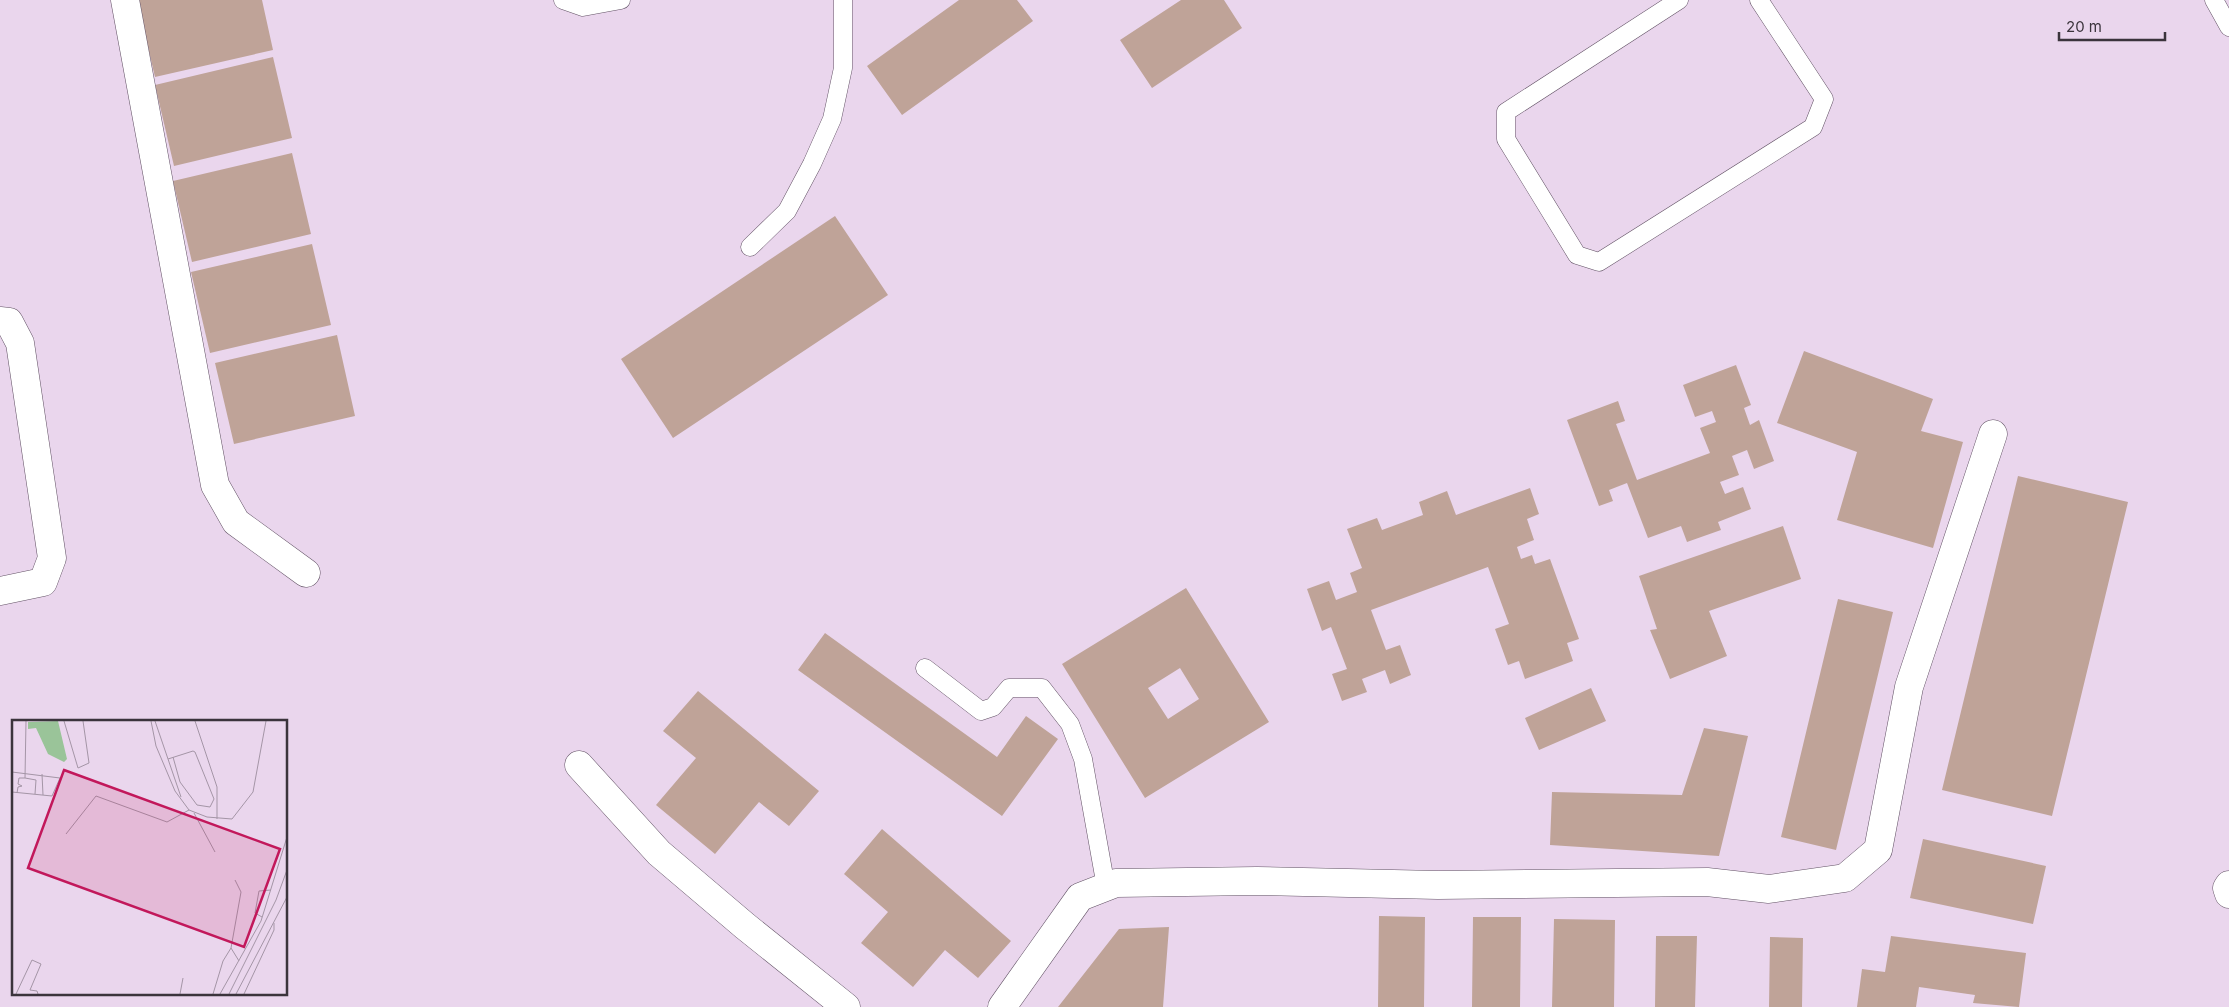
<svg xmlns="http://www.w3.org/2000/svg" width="2229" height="1007" font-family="Inter,sans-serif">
  <rect width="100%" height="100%" fill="#ead6ed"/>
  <!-- building -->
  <path fill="#bfa398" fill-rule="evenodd" d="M137 0H262L273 50 155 77Z
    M959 0H1017L1033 21 902 115 867 66Z
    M1181 0H1224L1242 28 1152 88 1120 40Z
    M273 57 292 138 174 166 155 85Z
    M292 153 311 234 192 262 173 181Z
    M835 216 888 295 673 438 621 359Z
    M312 244 331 325 210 353 191 272Z
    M337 335 355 416 234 444 215 363Z
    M1804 351 1933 399 1921 431 1963 442 1933 548 1837 520 1857 452 1777 423Z
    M1736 365 1751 405 1744 408 1750 425 1759 420 1774 461 1754 469 1747 450 1732 456 1739 475 1720 482 1725 494 1743 487 1751 509 1718 522 1721 530 1687 542 1681 526 1648 538 1627 483 1609 490 1613 501 1599 506 1567 420 1618 401 1625 421 1616 424 1637 480 1710 453 1700 428 1716 422 1712 411 1695 417 1683 385Z
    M2018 476 2128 502 2052 816 1942 790Z
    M1530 488 1539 514 1527 519 1534 540 1517 547 1521 559 1532 555 1535 564 1550 559 1579 639 1567 643 1573 661 1525 679 1519 661 1508 665 1495 629 1509 624 1488 567 1371 610 1386 650 1400 645 1411 675 1390 684 1385 670 1362 679 1367 692 1342 701 1332 674 1347 669 1331 627 1322 631 1307 589 1329 581 1336 600 1357 592 1350 573 1362 568 1347 529 1377 518 1382 530 1423 515 1419 502 1447 491 1456 515Z
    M1783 526 1801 579 1709 611 1727 656 1670 679 1650 630 1657 629 1639 576Z
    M1186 588 1269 722 1145 798 1062 664ZM1180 668 1199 699 1168 719 1148 688Z
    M1838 599 1893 612 1836 850 1781 837Z
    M825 633 997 757 1026 716 1058 739 1002 816 798 670Z
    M1591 688 1606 721 1539 750 1525 718Z
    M698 691 819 791 789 826 759 802 715 854 656 805 696 758 663 731Z
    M1704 728 1748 736 1719 856 1550 845 1552 792 1682 795Z
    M882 829 1011 941 978 978 945 950 913 987 861 943 888 912 844 874Z
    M1923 839 2046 866 2033 924 1910 898Z
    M1379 916 1425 917 1424 1007H1378Z
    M1473 917H1521L1520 1007H1472Z
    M1554 919 1615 920 1614 1007H1552Z
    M1169 927 1163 1007H1058L1119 929Z
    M1656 936H1697L1695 1007H1655Z
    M1891 936 2026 953 2019 1007 1973 1003 1975 995 1919 987 1916 1007H1857L1862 969 1885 972Z
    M1770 937 1803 938 1802 1007H1769Z"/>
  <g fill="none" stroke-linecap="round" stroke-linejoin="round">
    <defs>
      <path id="service" d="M563 0 583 7 621 0
        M1679 0 1506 112V139L1577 255 1599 262 1813 127 1824 99 1759 0
        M2214 0 2229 27
        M750 247 787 211 812 164 832 119 843 68V0
        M925 668 981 711 993 707 1009 688H1042L1070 724 1083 759 1106 887"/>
      <path id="minor" d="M125 0 215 485 236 522 306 573
        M0 321 9 322 20 343 52 558 43 582 0 591
        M579 765 659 853 745 926 846 1007
        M2229 885 2227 888 2229 894
        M1002 1007 1080 897 1116 883 1257 881 1438 885 1707 882 1769 889 1845 878 1878 850 1909 687 1993 434"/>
    </defs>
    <!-- service casing -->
    <use href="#service" stroke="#625265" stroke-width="19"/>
    <!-- minor casing -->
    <use href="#minor" stroke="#625265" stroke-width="29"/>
    <!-- service -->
    <use href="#service" stroke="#fff" stroke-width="18"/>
    <!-- minor -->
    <use href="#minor" stroke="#fff" stroke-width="28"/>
  </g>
  <!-- overview -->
  <g transform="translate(12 720)">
    <rect width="275" height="275" fill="#ead6ed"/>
    <path d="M46 1 55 39 52 42 36 34 24 8 16 9V2Z" fill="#9ac499"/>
    <path fill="none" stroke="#a495a6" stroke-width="1" d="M52 1 66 48 77 43 71 1M139 1 144 26 163 71 177 90M143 1 169 77M183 1 205 67V99M156 39 181 31 183 32 202 79 198 87 185 85 168 62 161 37M0 52 48 58 40 76 0 72M30 54 31 75M13 58 14 1M5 73 6 67 10 66 6 64 7 58H13L24 60 23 74M177 90 195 97 220 99 241 72 254 1M182 93 203 132M54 114 84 76 155 102 177 90M250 197 243 193 247 171 259 170M219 228 227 241M4 274 20 240 29 244 18 270 25 271 26 274M168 274 171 258M201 274 211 241 219 228 229 172 223 160M208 274 249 201 275 117M217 274 264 180 275 150M224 274 275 177M232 274 262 210V203"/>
    <path fill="#c2185b" fill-opacity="0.15" stroke="#c2185b" stroke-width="2.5" d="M52 50 268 129 232 227 16 148Z"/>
    <rect width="275" height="275" fill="none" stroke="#3b343c" stroke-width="2.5"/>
  </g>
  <!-- scale -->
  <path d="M2059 32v8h106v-8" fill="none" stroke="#3b343c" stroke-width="2.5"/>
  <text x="2066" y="32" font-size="15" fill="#3b343c" stroke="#ead6ed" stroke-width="4" paint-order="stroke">20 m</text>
</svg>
